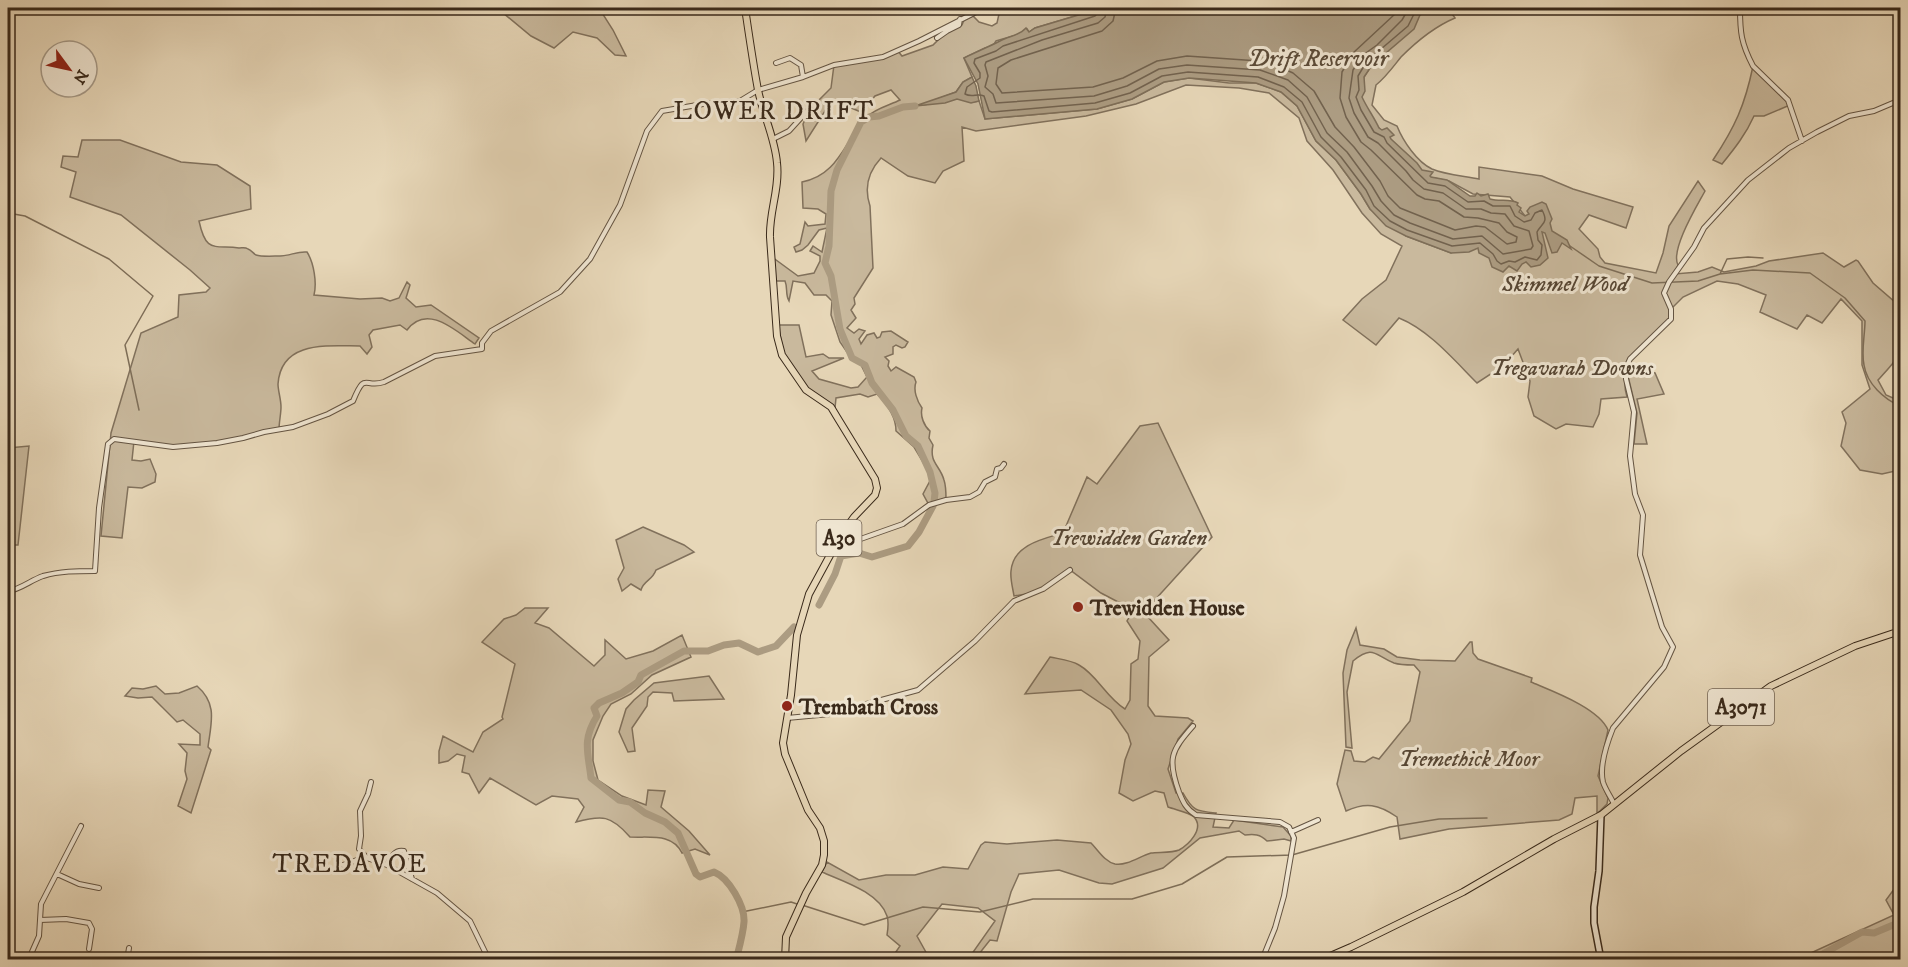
<svg xmlns="http://www.w3.org/2000/svg" width="1908" height="967" font-family="'IM FELL DW Pica',serif">
  <rect width="100%" height="100%" fill="#e7d7b8"/>
  <filter id="stains"><feTurbulence type="fractalNoise" baseFrequency=".00333" numOctaves="4"/><feColorMatrix values="0 0 0 0 .2 0 0 0 0 .09 0 0 0 0 .02 0 0 0 .5 -.17"/></filter>
  <radialGradient id="worn" r=".72"><stop offset=".6" stop-color="#630" stop-opacity="0"/><stop offset="1" stop-color="#630" stop-opacity=".3"/></radialGradient>
  <!-- green -->
  <path fill="#c9b99d" stroke="#81715c" stroke-width="1.5" d="M497 8H599L613 30 626 56 615 55 597 38 573 32 554 48 531 36Z
    M1012 8H1102L1035 28 1029 32 1027 29 1023 33 996 41 993 46 985 48 964 58 972 77 963 82 956 92 922 105C933 104 944 101 956 99 965 98 968 104 979 101L985 119 1097 109 1132 99 1164 82 1189 78 1229 83H1256L1281 92 1297 106 1316 141 1336 160 1361 194 1370 209 1406 236 1451 253 1525 216 1510 197 1473 194 1449 181 1429 177 1402 153 1360 107 1364 77 1372 65 1423 8H1448L1455 18C1436 26 1416 42 1401 57 1393 67 1386 77 1376 85L1372 105 1384 120 1397 126C1403 141 1417 162 1432 169 1446 175 1465 176 1479 179V167L1542 176 1573 189 1633 207 1626 228 1589 215 1579 229 1598 249 1600 257 1605 263 1656 273 1663 253 1669 226 1698 181 1705 191C1697 206 1670 250 1678 265L1675 274 1698 272 1712 267 1724 272 1756 266 1769 261 1823 253 1844 267 1856 260 1858 261 1873 283 1896 303 1898 314 1895 319C1903 354 1902 354 1878 380L1886 395 1900 401V470L1882 474 1860 470 1841 446 1846 423 1842 412 1870 389 1862 365V321L1841 299 1822 323 1807 315 1797 329 1760 312 1766 295 1738 284 1717 281 1683 297 1671 309V319C1647 342 1616 360 1627 397L1601 399 1599 414 1593 427 1566 424 1556 429 1534 416 1528 397 1530 381 1518 349 1503 366 1477 383C1454 360 1429 330 1399 318L1376 345 1343 320 1362 299 1386 280 1402 246 1381 234 1362 213 1333 170 1307 141 1299 118 1269 93 1239 88 1186 85 1136 104 1086 116 976 131 962 127 964 161 943 171 935 183 908 176 881 158C868 172 864 188 870 206L873 268 854 298 855 304 851 310 856 318 847 328 854 333 859 329 865 331 859 339 861 344 867 335 874 333 877 338 880 337 882 332 891 331 908 342 905 347 902 348 896 345 893 347V354L885 357 889 361 888 366 891 371 896 367 914 377 916 382C913 390 917 401 922 408 920 416 924 426 930 431L929 438 933 445C929 463 940 465 944 480 946 486 946 493 946 499L929 505 923 494 932 477 914 447 896 431C896 416 887 404 877 394L868 397 860 394 836 398 835 408 808 389 784 355 778 325H799L806 357 823 354 829 358H844L812 371 819 379 851 388 858 387 867 377 861 365 851 358 840 342 831 315 832 301 826 295H814L805 283 793 281 789 301C785 294 788 288 785 281H774L772 257 798 276 814 273 820 261V256L810 251 813 246 822 252 827 228 819 230 808 245 802 250 796 252 794 247 800 244 805 222 808 226 825 224 826 214 818 209 803 208 802 182C839 175 844 141 867 117 874 109 890 105 900 100L891 90 875 96 861 112 832 100 806 141 803 124 810 109 831 88 834 65 883 57 897 50 902 56 933 45 947 31 962 25 964 20 973 16 979 22 992 26 997 23 999 14Z
    M1753 66 1790 105 1764 116H1754C1746 134 1735 148 1722 164L1713 160C1735 127 1745 105 1753 66Z
    M82 140H120L181 162 217 165 250 186 251 209 199 221C206 253 213 245 239 248 243 248 245 247 248 249 251 250 253 253 256 255 262 257 274 256 280 256 290 256 297 251 307 252 314 263 317 283 314 295L360 299 382 298 390 301 399 298 407 282 410 285 406 298 416 307 431 305 479 338 475 344C456 331 427 303 407 330L400 325 373 330 369 335 372 347 367 354 360 346C328 346 281 340 278 384 278 391 281 399 281 407 281 414 279 422 279 430L243 438 173 447 134 441 132 460 141 461 150 459 156 474 155 482 142 488 128 487 122 538 101 536 111 433 141 333 178 317 179 295 206 292 210 288 190 270 121 215 70 197 76 172 61 167 63 156 78 157Z
    M1629 367 1655 373 1664 394 1637 399 1647 444H1634L1637 413 1628 376Z
    M1158 423 1212 537 1153 602 1120 603 1101 593 1070 570 1038 592 1014 596C1013 589 1010 579 1011 571 1013 545 1042 539 1063 533L1087 477 1097 484 1140 426Z
    M29 446 18 545H8V448Z
    M643 527 684 545 694 552 656 570C652 581 644 580 641 590L631 584 622 591 618 579 624 568 616 540Z
    M525 608H548L535 623 549 628 594 666 605 655V640L626 659 653 651 682 635 691 657 652 675 631 694 611 704 603 716 593 740V761L598 780 622 796 646 805 648 790 665 791 661 807 689 831 710 855 695 849 682 853C672 833 651 838 630 837 611 815 602 815 576 822L584 807 578 799 552 796 536 805 490 778 479 793 469 774 462 772 465 756 457 754 448 761 439 763V751L443 736 473 752 483 732 503 719 502 717 515 664 482 642 504 619 516 615Z
    M1132 612 1147 616 1169 640 1149 657 1148 706 1155 716 1188 718 1193 721 1178 739 1168 769 1176 793H1183C1193 811 1196 811 1216 813L1213 827 1229 828 1234 820 1283 827 1291 836V841L1284 839 1267 841C1260 834 1254 834 1245 835L1239 831 1200 838 1163 868 1112 884 1099 883 1059 870 1019 874 1011 892 997 941 990 940 975 959H965L966 956 969 958 995 921 978 908 942 904 917 936 927 954 926 959H891L900 946 887 935C888 929 889 922 887 916 879 892 842 881 822 872L827 862 859 880 886 875H915L943 867 968 869 981 845 985 842 1007 844 1057 840 1091 843C1098 850 1105 862 1115 864 1127 866 1140 856 1151 853 1159 852 1172 853 1179 850 1188 845 1205 829 1194 817 1189 812 1176 810 1168 807L1164 793 1155 791 1133 801 1119 793 1125 760 1131 744 1128 734 1111 710 1081 690 1025 694 1050 657C1059 659 1071 660 1079 665 1097 675 1106 697 1125 709L1130 700 1131 664 1138 659 1140 641 1127 621Z
    M1356 628 1360 645 1384 649 1397 657 1420 660 1455 661 1470 642H1472L1473 653 1478 659 1532 678 1531 682C1552 691 1599 708 1608 730L1598 776 1608 798 1607 804 1597 814V796L1575 798 1572 814 1559 820 1449 829 1400 839 1397 817C1378 804 1366 802 1346 811L1337 784 1345 750 1351 751 1354 761 1365 762 1373 757 1379 759 1410 721 1420 672 1414 665C1407 665 1400 665 1394 663 1375 656 1374 644 1353 661L1347 692 1352 748 1346 747 1343 673 1347 650Z
    M709 676 724 699 674 701 672 693 653 692 648 697 647 706 632 728 635 751 628 752 619 732 626 709 634 700 654 683Z
    M156 686 165 694 179 693 197 686C218 704 211 723 208 747L211 750 191 813 178 806 187 779 185 771 187 753 179 744 200 745V734L183 720 177 722 152 697 138 698 125 696 132 688 143 689Z
    M1900 881V959H1802V957L1894 915 1886 900Z"/>
  <!-- water -->
  <path fill="#ac9c82" stroke="#7e6e58" stroke-width="1.5" d="M1102 8H1431L1420 15 1414 29 1372 65 1364 77 1365 91 1362 97C1367 108 1374 117 1379 128L1382 130 1387 128 1394 135 1390 137 1391 139 1417 163 1422 170 1433 172 1430 176 1431 177 1447 180 1470 196H1475L1477 193 1481 196 1488 194 1490 199C1500 202 1509 198 1518 203L1517 205 1521 208 1519 212 1525 216 1529 214 1527 211 1530 207 1542 202 1546 204 1552 219 1550 223 1552 231 1567 240 1571 249 1562 243 1557 252 1552 253 1545 233 1542 232 1548 258 1540 265 1531 267 1526 262 1522 264 1517 271 1509 266 1503 272 1492 267 1489 258 1479 253 1478 248 1469 252 1451 253 1406 236 1386 226 1370 209 1361 194 1336 160 1316 141 1297 106 1281 92 1256 83 1189 78 1164 82 1132 99 1097 109 985 119 978 84 964 58C976 52 988 47 1000 41 1009 36 1019 36 1026 28L1029 32 1035 28Z
    M972 77 976 86 979 101 971 103 957 99 945 103 915 106 956 92 963 82Z"/>
  <g fill="none" stroke-linecap="round" stroke-linejoin="round">
    <!-- shore -->
    <path stroke="#72624e" stroke-width="1.5" d="M1099 8V12L1095 16 1003 46 996 51 975 59 974 63 980 73V78L967 87 965 94C972 98 977 93 984 96L989 111 992 112 1095 103 1130 93 1162 76 1188 72 1258 77 1284 87 1302 102 1321 137 1341 157 1366 190 1374 206 1390 221 1407 230 1452 246 1480 243 1493 254 1497 261 1501 264 1509 261 1515 262 1525 257 1537 260 1541 255 1542 245 1538 240 1537 232C1542 223 1549 223 1542 210L1535 213 1531 220 1524 222 1515 216 1510 206H1493L1484 201 1468 202 1445 186 1428 183 1387 143 1384 137 1374 132 1361 110 1356 97 1359 90 1358 76 1367 61 1408 26 1415 12 1420 8
      M1107 8 1105 17 1098 23 1042 40 986 62 985 65 988 76 985 87 993 94 996 103 1094 96 1127 86 1159 69 1187 65 1260 70 1288 80 1307 97 1327 133 1347 152 1372 186 1381 201 1394 215 1410 223 1453 239 1482 236 1503 254 1531 249 1533 246 1529 231 1514 226 1505 214 1491 213 1481 209H1466L1443 193 1424 189 1413 180 1406 171 1378 143 1368 137 1354 113 1349 98 1353 70 1363 55 1377 45 1402 20 1409 8
      M1116 8 1113 21 1102 31 1011 60 998 68 996 84 1002 93 1093 87 1123 78 1157 61 1187 56 1259 61 1275 65 1293 73 1314 91 1335 127 1354 147 1380 181 1388 196 1400 208 1455 230 1476 226 1485 227 1507 244 1516 242 1517 237 1507 232 1499 223 1478 218 1464 217 1439 201 1425 199 1417 195 1371 150 1361 142 1346 117 1340 98 1342 72 1353 53 1395 14 1399 8"/>
    <!-- stream -->
    <path stroke="#7e6e58" stroke-width="1.5" d="M8 213 25 216 109 259 153 296 125 345 139 410
      M1570 246 1599 266 1652 283 1698 281 1720 274 1753 270 1810 273 1845 298 1865 321C1865 335 1861 351 1864 365 1867 384 1884 399 1900 406
      M1720 274 1727 259 1748 257 1763 258
      M802 905 864 925 923 907 980 912 1033 899H1132L1182 884 1227 857 1292 855 1390 827 1439 819 1487 818
      M742 912 791 902 797 904
      M1898 923H1900"/>
    <!-- river -->
    <path stroke="#ac9c82" stroke-width="7" d="M915 106 903 107 879 116 869 117 861 122 837 170 831 191 829 246 825 263 831 276 840 329 852 358 865 365 872 383 893 410 906 436 918 446 930 472 935 493 934 502
      M819 605 835 574 841 556 859 553 872 557 908 546 919 532 933 506
      M736 960C739 948 743 935 744 922 745 906 729 878 714 872L700 877 696 874 678 833 665 822 645 813 630 802 619 800 591 778C588 752 582 740 597 716L594 708 599 703 622 693 638 682 641 675 684 651H708L724 645 739 643 758 652 776 646 794 627
      M1812 960 1862 932 1874 933 1898 923"/>
    <defs>
      <path id="street" d="M1740 8C1740 32 1741 43 1753 66L1788 100 1802 141
        M937 38 947 31 959 25 960 19
        M776 63 790 58 801 65 803 77
        M773 139 789 131 810 108
        M832 554 852 542 903 524 929 505 946 500 970 497 979 492 985 482 995 477 997 469 1001 468 1004 464
        M8 591C20 590 31 580 43 576 60 571 77 571 95 571L99 508 108 444 114 439 173 447 217 443 243 438 264 432 293 427 328 414 353 401C366 370 364 389 384 382L435 356 482 349V343L491 331 560 292 590 259 620 205 647 131 662 111 703 104 740 101 758 90 803 77 834 65 883 57 919 41 984 8
        M787 718 830 714 918 690 975 641 1014 601 1043 589 1070 570
        M1193 726C1171 751 1167 759 1179 792 1183 802 1186 809 1196 815L1280 822 1289 827 1294 838 1284 896 1275 928 1262 960
        M1614 804C1611 797 1605 789 1603 782 1599 766 1607 743 1613 728L1664 667 1673 647 1662 627 1640 555 1643 515 1635 494 1630 456 1634 412 1626 379V368L1630 359 1671 319V309L1664 293 1669 282 1694 247 1704 228 1748 180 1789 148 1817 132 1849 116 1874 111 1900 100
        M1291 832 1318 820
        M367 858 359 849 361 836 360 811 368 794 371 782
        M343 865 357 860 367 858 387 865 437 893 470 921 489 960
        M387 865C391 857 395 849 404 851L412 879
        M57 874 79 884 99 888
        M40 920 66 919 89 923 92 929 89 949
        M33 960 31 954 39 936 41 904 81 826
        M55 960 64 956 80 960
        M127 960 129 948"/>
      <path id="secondary" d="M1601 815 1599 871 1594 907V923L1601 960"/>
      <path id="primary" d="M745 8C749 35 753 63 758 90 763 115 775 138 777 163 780 188 769 212 770 237L777 336 782 355 806 390 831 407 837 417 875 479 877 488 875 495 854 517 841 535 809 594 797 635 791 695 783 743 785 754 808 810 820 828 824 841V855L822 865 806 893 786 937 785 960
        M1321 960 1351 947 1463 892 1554 839 1601 815 1681 751 1771 686 1855 646 1900 631"/>
    </defs>
    <!-- street casing -->
    <use href="#street" stroke="#645442" stroke-width="6"/>
    <!-- secondary casing -->
    <use href="#secondary" stroke="#39291a" stroke-width="8"/>
    <!-- primary casing -->
    <use href="#primary" stroke="#39291a" stroke-width="8"/>
    <!-- street -->
    <use href="#street" stroke="#efe5d1" stroke-width="4"/>
    <!-- secondary -->
    <use href="#secondary" stroke="#efe5d1" stroke-width="5"/>
    <!-- primary -->
    <use href="#primary" stroke="#e7d7b8" stroke-width="6"/>
  </g>
  <!-- markers -->
  <g fill="#8f2418" stroke="#efe5d1" stroke-width="2">
    <circle cx="1078" cy="607" r="6"/>
    <circle cx="787" cy="706" r="6"/>
  </g>
  <g text-anchor="middle" stroke-width="6" stroke-linejoin="round" paint-order="stroke">
    <!-- shield labels -->
    <g fill="#efe5d1" stroke="#706151" stroke-width="1.5">
      <rect x="816.5" y="520" width="45" height="36" rx="4.5"/>
      <rect x="1708" y="689" width="66" height="36" rx="4.5"/>
    </g>
    <g font-size="21" font-weight="bold" fill="#39291a">
      <text x="839" y="545">A30</text>
      <text x="1741" y="714">A3071</text>
    </g>
    <!-- park labels -->
    <g font-size="22" font-style="italic" fill="#564634" stroke="#efe5d1">
      <text x="1565" y="291">Skimmel Wood</text>
      <text x="1572" y="375">Tregavarah Downs</text>
      <text x="1129" y="545">Trewidden Garden</text>
      <text x="1469" y="766">Tremethick Moor</text>
    </g>
    <!-- poi labels -->
    <g font-size="22" font-weight="bold" fill="#39291a" stroke="#efe5d1" text-anchor="start">
      <text x="1090" y="615">Trewidden House</text>
      <text x="799" y="714">Trembath Cross</text>
    </g>
    <!-- water labels -->
    <g font-size="24" font-style="italic" fill="#5c4c39" stroke="#efe5d1">
      <text x="1318" y="66">Drift Reservoir</text>
    </g>
    <!-- quarter labels -->
    <g font-size="26" letter-spacing="1.5" fill="#39291a" stroke="#efe5d1">
      <text x="774" y="119">LOWER DRIFT</text>
      <text x="350" y="872">TREDAVOE</text>
    </g>
  </g>
  <!-- margin -->
  <rect width="1908" height="967" fill="none" stroke="#e7d7b8" stroke-width="30"/>
  <rect x="9" y="9" width="1890" height="949" fill="none" stroke="#39291a" stroke-width="3"/>
  <rect x="15" y="15" width="1878" height="937" fill="none" stroke="#39291a" stroke-width="1.5"/>
  <!-- north arrow -->
  <g transform="translate(69 69) rotate(123)"><circle r="28" fill="#efe5d1" stroke="#a69a88" stroke-width="1.5"/>
  <path d="M0-4.5L10 22L0 15L-10 22Z" fill="#8f2418"/>
  <text y="-9" font-size="16" font-weight="bold" text-anchor="middle" fill="#39291a">N</text>
  </g>
  <rect width="100%" height="100%" filter="url(#stains)"/>
  <rect width="100%" height="100%" fill="url(#worn)"/>
</svg>
